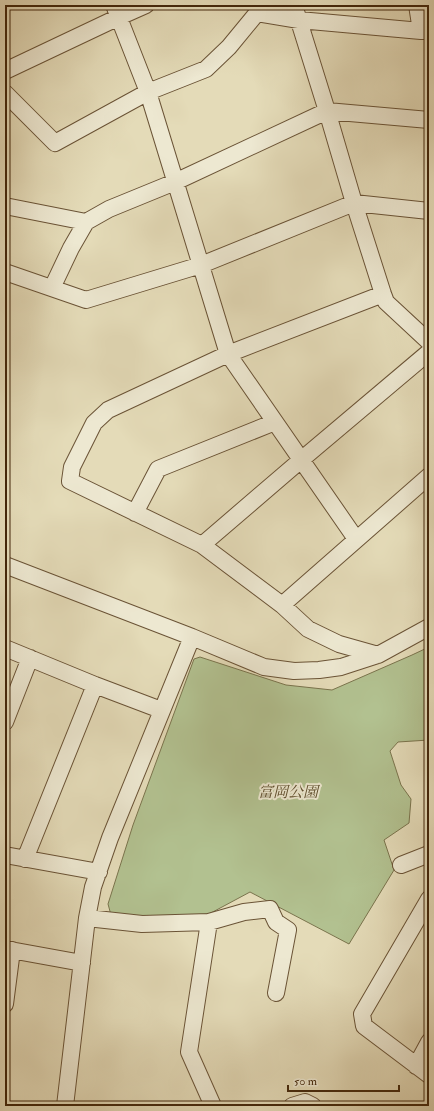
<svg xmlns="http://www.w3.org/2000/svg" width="434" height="1111" font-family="'IM FELL Double Pica','Noto Serif JP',serif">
  <rect width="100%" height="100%" fill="#e4dbb8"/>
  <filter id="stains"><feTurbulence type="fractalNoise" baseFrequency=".005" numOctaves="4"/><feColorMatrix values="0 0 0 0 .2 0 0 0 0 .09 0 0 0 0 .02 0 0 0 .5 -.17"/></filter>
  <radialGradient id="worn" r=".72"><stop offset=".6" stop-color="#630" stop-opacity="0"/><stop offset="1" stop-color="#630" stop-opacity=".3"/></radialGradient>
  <!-- green -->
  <path fill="#b2c190" stroke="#7a744d" d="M429 647V740L398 742 390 751 401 785 411 799 409 823 384 840 394 870 349 944 250 892 209 914 130 919 111 915 108 904 133 825 194 659 200 657 286 685 332 690 412 655Z"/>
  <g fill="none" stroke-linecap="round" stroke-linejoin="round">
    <defs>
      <path id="minor" d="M114 5 148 92 228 354 356 539
        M294 5 327 111 354 203 383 294 386 302 429 342
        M417 5 421 31
        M257 13 299 20 421 31H429
        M5 71 119 17 146 5
        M5 93 55 143 148 92 206 69 229 47 257 13 258 5
        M5 206 86 222
        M5 272 86 300 201 265 354 203 429 211
        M52 288 71 248 86 222 109 209 175 182 327 111 429 120
        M135 513 158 469 275 422
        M202 545 301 460 429 352
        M5 565 192 637 264 667 294 671 319 670 341 667 378 655 429 627
        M282 605 429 476
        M5 648 95 685 161 710
        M378 655 339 644 308 629 282 605 202 545 70 481 72 467 94 423 108 410 228 354 383 294
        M5 722 30 658
        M5 855 99 872
        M25 859 95 685
        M401 865 429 854
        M429 899 362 1014 364 1026 429 1075
        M87 918 142 924 209 922 244 912 270 909 276 922 288 930 276 993
        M209 922 189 1052 213 1106
        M5 949 82 963
        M5 1004 12 950
        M416 1066 429 1042
        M65 1106 87 918 93 887 110 838 192 637
        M292 1106 305 1102 313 1106"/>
    </defs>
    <!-- minor casing -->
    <use href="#minor" stroke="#6a5336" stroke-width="18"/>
    <!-- minor -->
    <use href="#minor" stroke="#ede8d1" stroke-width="16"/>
  </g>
  <g text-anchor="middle" stroke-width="4" stroke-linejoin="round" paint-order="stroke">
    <!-- park labels -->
    <g font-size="15" font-style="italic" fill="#5e4d2c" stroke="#ede8d1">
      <text x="288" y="797">富岡公園</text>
    </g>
  </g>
  <!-- margin -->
  <rect width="434" height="1111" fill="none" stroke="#e4dbb8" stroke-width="20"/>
  <rect x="6" y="6" width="422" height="1099" fill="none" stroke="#42260a" stroke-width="2"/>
  <rect x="10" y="10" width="414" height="1091" fill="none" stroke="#42260a"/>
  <!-- scale -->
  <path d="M288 1085v6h111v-6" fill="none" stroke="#42260a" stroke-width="2"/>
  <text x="294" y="1085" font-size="12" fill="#42260a" stroke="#ede8d1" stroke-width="3" paint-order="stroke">50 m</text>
  <rect width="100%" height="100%" filter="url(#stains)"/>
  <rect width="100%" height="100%" fill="url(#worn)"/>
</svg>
